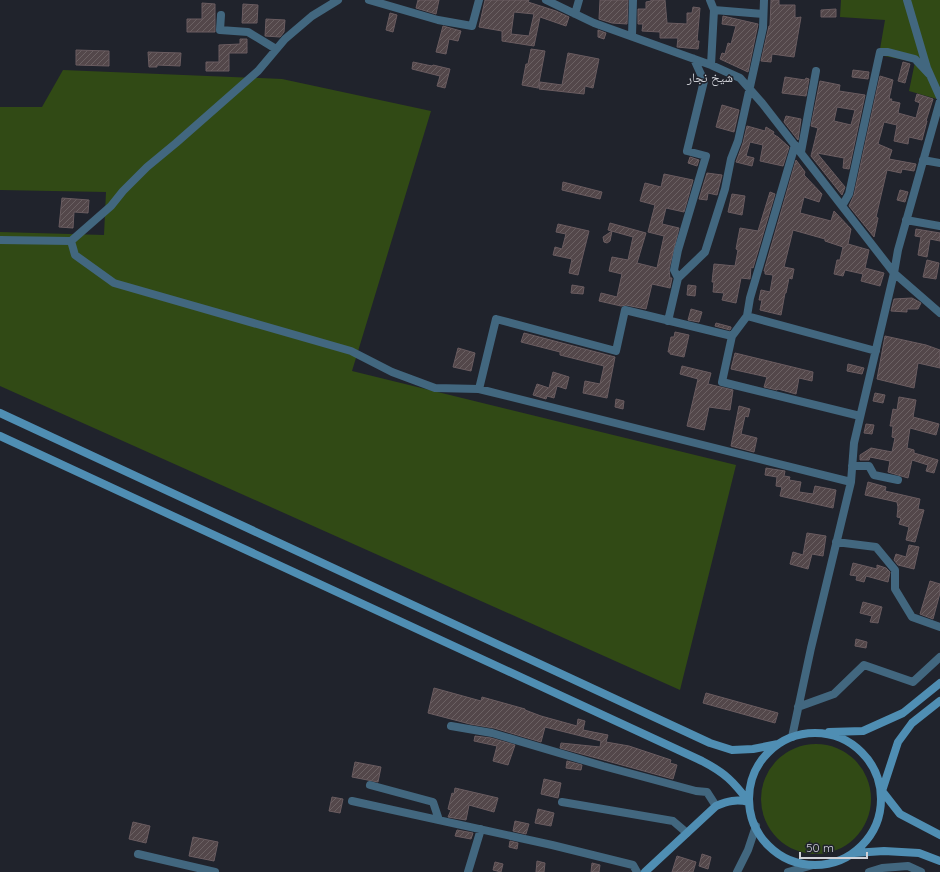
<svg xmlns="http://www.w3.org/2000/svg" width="940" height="872" font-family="Quicksand,'Noto Naskh Arabic',sans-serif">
  <defs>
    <pattern id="building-hatch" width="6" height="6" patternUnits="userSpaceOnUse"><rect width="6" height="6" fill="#53474a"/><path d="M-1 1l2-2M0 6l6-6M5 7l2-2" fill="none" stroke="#6b6163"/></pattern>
  </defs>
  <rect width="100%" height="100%" fill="#20232c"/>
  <!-- green -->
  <path fill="#314a15" d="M841 0H940V86L937 99 909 91 915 62 879 55 885 20 840 17Z
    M63 70 282 79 431 111 352 371 736 465 680 690 0 386V232L104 235 106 192 0 190V107H42Z
    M761 799a55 55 0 1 1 110 0a55 55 0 1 1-110 0Z"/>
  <!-- building -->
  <path fill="url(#building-hatch)" stroke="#6a5c60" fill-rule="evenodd" d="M418 0H439L436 14 416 8Z
    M485 0H529L528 2 556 11 569 17 566 26 540 17 534 46 502 41V31L479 27ZM514 12 534 14 529 36 511 34Z
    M600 0H628L627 24 612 23 599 19Z
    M651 0H665L667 23 687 24V13H692L693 7 700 8 697 41H699L698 49 677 47 678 38H660V32L642 31 643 24H638V9H646V2L651 1Z
    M771 0H779V5H795V18L801 17 794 57 772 54 771 62 761 61 769 26H770Z
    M202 3 215 4V32H187V19H202Z
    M243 4 258 5 257 23H242Z
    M836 9V17H821V10Z
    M390 13 397 15 393 32 386 30Z
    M723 16 758 24 748 72 720 59 722 53 725 54 728 43 731 44 736 26 722 24Z
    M266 19 285 20 284 32 280 37 265 36Z
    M443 26 461 31 458 41 449 39 446 54 436 52Z
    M598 30 606 33 604 39 598 37Z
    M240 39H247V53H229V71H206V62H219V45L240 44Z
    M531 49 545 51 538 88 522 85 526 64H528Z
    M76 50 109 51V66L76 65Z
    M148 52 181 53 180 66 157 65V67H149Z
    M568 53 599 59 593 88 585 86 584 94 539 89 540 82 562 85Z
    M413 62 432 66 433 65 450 69 445 88 437 86 440 76 412 69Z
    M903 62 910 64 905 83 898 81Z
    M853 70 869 72 868 79 852 77Z
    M880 76 893 80 889 99H892L891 101 900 103 898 113 916 118 920 103 915 101 917 94 933 99 926 121H927L922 140 909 137 908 144 894 141 897 125 884 122 878 144 892 150 889 159 916 164 914 171 902 169 901 173 887 170 876 217 878 218 874 237 849 206 854 195Z
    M785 77 805 80 806 78 809 79 806 96 782 93Z
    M820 81 840 85 839 91 865 95 849 169 843 168 844 158 817 153 845 187 842 195 811 156 818 128 811 126ZM837 107 855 110 851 125 834 121Z
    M722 105 739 110 734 132 716 127Z
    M786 116 801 119 798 140 784 122Z
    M747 126 765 131 766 127 774 132 773 134 778 137 789 147 783 166 760 161 763 145 750 142 746 156 754 158 752 166 736 162 743 143Z
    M690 157 699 160 697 166 688 163Z
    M796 160 805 172 804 175 822 194 819 202 804 197 800 213 831 221 834 211 851 229 848 244 869 250 865 268 884 273 880 286 861 281 863 274 845 270 843 276 834 274 837 260H840L843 247 825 241V239L793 230 784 267 794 269 792 279 789 278 786 293H785L781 315 760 310 762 300H759L761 290 770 292 773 275 765 274V271H764Z
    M707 173 722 175 717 195 708 193 707 200 699 199Z
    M664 174 693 180 684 212 666 208 662 224 679 228 669 269 670 278H672L670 288 652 284 646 309 626 305 621 306 599 301 601 293 617 297 622 274 609 271 612 257 628 260 633 237 608 230 610 223 646 233 637 263 657 268 664 236 648 232 655 205 640 201 645 183 661 187Z
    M563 182 602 192 600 199 562 190Z
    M900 190 908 192 905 202 897 200Z
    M770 192 775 194 753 268 751 267 750 279 741 278 736 303 722 300 724 293 713 292 714 282H712L714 264 735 266 738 250 736 249 740 228 758 231Z
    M732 194 745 196 742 215 728 212Z
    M62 198 89 200 88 213 74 212 73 228 59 227Z
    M558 224 589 231 578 275 569 273 572 259 553 255 555 247 562 249 566 234 556 232Z
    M916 229 940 233V241L930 239 927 257 918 255 921 237 915 236Z
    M612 231 610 241 607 243 604 242 603 237Z
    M927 260 939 263 936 279 923 277Z
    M572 285 584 287 583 294 571 293Z
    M688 285 696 286 695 296 687 295Z
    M912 298 921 303 918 309H907V312L891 311 894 299Z
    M691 309 702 312 699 322 688 320Z
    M716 323 731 327V328L730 330 715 326Z
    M675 332 689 335 684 357 670 354V352H668L671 337H674Z
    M524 333 615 357 607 398 583 393 585 381 600 384 604 366 560 355V352L521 342Z
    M885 336 926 345 940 350V368L918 363 914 388 877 379Z
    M458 348 475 353 471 371 453 367Z
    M735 353 813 372 812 381 799 378 796 394 778 389 777 390 764 387 767 377 731 369Z
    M848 364 864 368 862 374 847 371Z
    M682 366 711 373 708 384 733 390 730 410 709 407 704 430 687 426 698 379 680 374Z
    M553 372 569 377 566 389 557 386 554 398 547 396 546 399 533 395 537 384 549 388Z
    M875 393 885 395 883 403 873 401Z
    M899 397 916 400 913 417 939 424 936 435 910 428 907 448 914 450V453L938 460 934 473 926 471 928 465 912 460 908 478 888 472 890 461 870 457 869 460H860V455L871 448 892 452 895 438 892 437 893 426H890L893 409 897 410Z
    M616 399 624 401 623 409 615 407Z
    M739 406 750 409 748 417 745 416 741 434 757 438 754 452 731 446Z
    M866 424 874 425 872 434 864 433Z
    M766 468 785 471 784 476 790 477 789 480 801 482 799 492 813 494 815 486 836 490 833 508 780 496 782 487 776 486 777 477 765 475Z
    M868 482 886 487 885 491 920 499 918 509 924 510 915 542 906 540 909 527 899 524 901 518 897 517 898 507 897 502 865 495Z
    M807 533 826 536 823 556 812 554 808 569 790 564 793 552 803 555Z
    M909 545 919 547 914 569 898 565 894 560 896 554 906 557Z
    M853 563 877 569V565L886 568 890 572 888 582 866 576 864 582 856 580 857 576 850 575Z
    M930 581 940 584V593L933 619 920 614Z
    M863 602 882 607 878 623 870 622 872 616 860 613Z
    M856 639 867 642 866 648 855 646Z
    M434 688 481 701 482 697 525 709V710L541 716 577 726 578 719 585 721 583 730 608 735 606 742 629 746 671 760 670 763 677 765 673 779 560 748 561 743 600 747 601 741 545 727 541 742 494 728 470 724 428 713Z
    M706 693 778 713 775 723 703 703Z
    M475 736 491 738 515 745 508 765 493 761 497 746 474 741Z
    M567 761 582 765 581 770 566 768Z
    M355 762 381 767 378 782 352 777Z
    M544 779 561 783 558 798 541 794Z
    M455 788 498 798 494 812 469 805 466 820 448 817 451 810 448 809 452 793 454 794Z
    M332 797 343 799 340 813 329 811Z
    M538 809 554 813 551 826 535 823Z
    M515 821 529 824 526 834 513 831Z
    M133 822 150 826 146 843 129 839Z
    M457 830 473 833 471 839 455 836Z
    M193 837 218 842 214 861 189 856Z
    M510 841 518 843 517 849 509 847Z
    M702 854 711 857 708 869 699 866Z
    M677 856 696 862 693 872H672Z
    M537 861 545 863 544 872H536Z
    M495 862 503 864 501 872 493 870Z
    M592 863 600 865 599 872H591Z"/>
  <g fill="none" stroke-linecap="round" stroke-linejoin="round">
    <!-- minor -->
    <path stroke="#42677f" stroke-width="8" d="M369 0 438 20 472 26 479 0
      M546 0 594 23 711 65 740 78 762 103 894 273 940 313
      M710 0 714 10 711 65
      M907 0 927 68 940 97
      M714 10 763 14
      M575 14 579 0
      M221 15 220 30 248 32 276 49
      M632 36 633 0
      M795 145 750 298 747 316 876 351
      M801 152 816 71
      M923 160 940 163
      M842 206 849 194 880 52H888L915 59 929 74
      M906 220 940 226
      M0 240 71 241 75 255 114 283 351 351 392 372 435 388 479 389 851 482
      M71 241 111 206 123 191 147 167 176 143 258 71 285 39 312 16 338 0
      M678 278 674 270 678 250 706 156 687 151 704 81 694 59
      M668 321 678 278 705 252 725 189 731 159 738 141 763 28 764 0
      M732 336 747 316
      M479 389 496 319 616 351 625 310 732 336 722 382 860 416
      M852 466H869L874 475 898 480
      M836 542 876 547 895 570V589L912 617 940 627
      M798 707 834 694 864 665 913 682 940 657
      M451 726 492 733 603 766 696 791 707 792 716 806
      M792 737 811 648 851 482 854 443 894 273 898 250 940 101
      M370 785 433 802 439 820
      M352 801 552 845 633 865 637 872
      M562 802 673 821 687 833
      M138 854 215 872
      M468 872 481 829
      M737 872 748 850 756 826
      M788 872 813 865
      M869 872 882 868 908 866 921 872"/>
    <!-- secondary -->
    <path stroke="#4f8eb3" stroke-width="8" d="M0 413 710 743 732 750 753 749 778 744
      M0 436 702 761C725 773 733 781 749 802
      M940 701 912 723 898 742 882 791 900 814 940 835
      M829 732 863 731 903 713 940 683
      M749 799a66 66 0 1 1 132 0a66 66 0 1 1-132 0Z
      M854 853 884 851 919 853 940 861
      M645 872 716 806C728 801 736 799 749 802"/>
  </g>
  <g text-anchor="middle" stroke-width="3" stroke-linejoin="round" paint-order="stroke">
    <!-- quarter labels -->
    <g font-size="13" fill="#d0d2d8" stroke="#20232c">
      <text x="710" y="82">شيخ نجار</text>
    </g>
  </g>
  <!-- scale -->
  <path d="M800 852v6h67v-6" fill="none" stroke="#d0d2d8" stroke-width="2"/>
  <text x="806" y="852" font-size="12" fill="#d0d2d8" stroke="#20232c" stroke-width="3" paint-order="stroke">50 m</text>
</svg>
